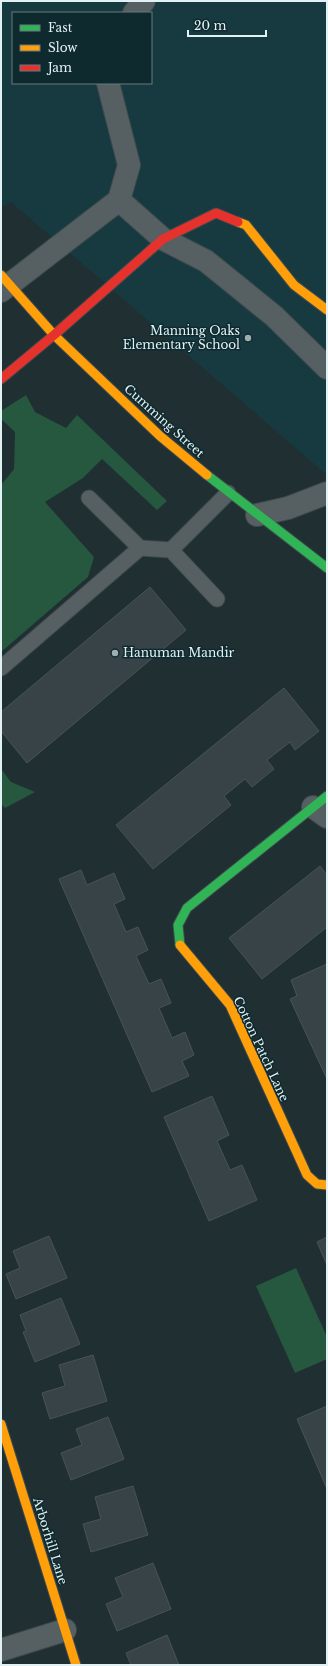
<svg xmlns="http://www.w3.org/2000/svg" width="328" height="1666" font-family="'Libre Baskerville',serif">
  <rect width="100%" height="100%" fill="#202f32"/>
  <!-- built -->
  <path fill="#173a41" fill-rule="evenodd" d="M1 1H327V475L11 202 1 207ZM13 13H151V83H13Z"/>
  <!-- green -->
  <path fill="#26573f" d="M26 395 35 412 66 428 77 415 167 501 157 510 102 459 83 478 45 502 94 557 88 577 1 652V485L14 469 15 432 1 419V411Z
    M1 769 11 782 35 792 5 808 1 804Z
    M296 1268 327 1337V1359L295 1373 256 1286Z"/>
  <!-- building -->
  <path fill="#384347" stroke="#485358" d="M150 587 186 630 27 763 1 731V712Z
    M284 688 319 731 295 750 290 742 267 760 274 769 252 787 245 779 224 796 231 805 153 869 116 825Z
    M320 866 327 875V927L262 979 229 938Z
    M81 870 87 885 114 873 125 899 114 904 126 932 138 927 148 950 136 956 149 984 161 979 171 1003 159 1008 172 1038 185 1032 194 1055 182 1061 189 1076 152 1092 59 879Z
    M327 964V1079L290 999 297 996 291 980Z
    M212 1096 229 1135 217 1141 230 1170 242 1165 257 1200 209 1221 164 1117Z
    M49 1236 67 1278 16 1299 6 1274 20 1268 13 1251Z
    M327 1237V1265L317 1242Z
    M61 1298 80 1344 35 1362 23 1332 26 1331 20 1315Z
    M93 1355 107 1401 50 1419 42 1393 65 1386 59 1365Z
    M327 1406V1489L297 1419Z
    M108 1417 124 1459 71 1480 61 1453 82 1445 76 1429Z
    M133 1486 148 1535 91 1552 83 1524 101 1519 95 1497Z
    M153 1563 171 1609 117 1631 106 1604 123 1597 115 1578Z
    M167 1635 179 1665H131L126 1653Z"/>
  <g fill="none" stroke-linecap="round" stroke-linejoin="round">
    <defs>
      <path id="lane" d="M89 498 140 548
        M171 550 217 599
        M1 668 140 548 171 550 228 493"/>
      <path id="street" d="M134 13 144 1
        M119 200 163 239 206 261 274 316 327 368
        M1 291 119 200 129 165 108 83
        M257 515 288 508 327 493
        M313 807 327 817
        M1 1650 65 1630"/>
      <path id="fast" d="M207 475 327 568
        M180 945 178 925 187 908 327 796"/>
      <path id="slow" d="M238 222 246 225 294 285 327 310
        M1 275 54 335 160 436 207 475
        M180 945 230 1005 307 1175 317 1184 327 1185
        M1 1424 76 1665"/>
      <path id="jam" d="M1 379 54 335 163 239 216 213 238 222"/>
    </defs>
    <!-- lane casing -->
    <use href="#lane" stroke="#3d4a4d" stroke-width="17"/>
    <!-- street casing -->
    <use href="#street" stroke="#3d4a4d" stroke-width="24"/>
    <!-- fast casing -->
    <use href="#fast" stroke="#3d4a4d" stroke-width="11"/>
    <!-- slow casing -->
    <use href="#slow" stroke="#3d4a4d" stroke-width="11"/>
    <!-- jam casing -->
    <use href="#jam" stroke="#3d4a4d" stroke-width="11"/>
    <!-- lane -->
    <use href="#lane" stroke="#566062" stroke-width="15"/>
    <!-- street -->
    <use href="#street" stroke="#566062" stroke-width="22"/>
    <!-- fast -->
    <use href="#fast" stroke="#30b455" stroke-width="9"/>
    <!-- slow -->
    <use href="#slow" stroke="#ff9f0a" stroke-width="9"/>
    <!-- jam -->
    <use href="#jam" stroke="#e5322d" stroke-width="9"/>
  </g>
  <!-- markers -->
  <g fill="#9eadb0" stroke="#0f2a2f" stroke-width="1.5">
    <circle cx="248" cy="338" r="4"/>
    <circle cx="115" cy="653" r="4"/>
  </g>
  <g text-anchor="middle" stroke-width="3" stroke-linejoin="round" paint-order="stroke">
    <!-- poi labels -->
    <g font-size="12" fill="#e2f1f4" stroke="#0f2a2f" text-anchor="end">
      <text x="240" y="335">Manning Oaks<tspan x="240" dy="14">Elementary School</tspan></text>
      <text x="123" y="657" text-anchor="start">Hanuman Mandir</text>
    </g>
    <!-- street labels -->
    <g font-size="12" fill="#e2f1f4" stroke="#0f2a2f">
      <text transform="translate(164 421) rotate(42)" y="4">Cumming Street</text>
      <text transform="translate(261 1049) rotate(65)" y="4">Cotton Patch Lane</text>
      <text transform="translate(50 1541) rotate(73)" y="4">Arborhill Lane</text>
    </g>
  </g>
  <!-- border -->
  <rect width="328" height="1666" fill="none" stroke="#e2f1f4" stroke-width="4"/>
  <!-- legend -->
  <rect x="12" y="12" width="140" height="72" fill="#0f2a2f" stroke="#637a7e"/>
  <rect x="20" y="25" width="20" height="6" fill="#30b455" stroke="#637a7e"/>
  <text x="48" y="32" font-size="12" fill="#e2f1f4">Fast</text>
  <rect x="20" y="45" width="20" height="6" fill="#ff9f0a" stroke="#637a7e"/>
  <text x="48" y="52" font-size="12" fill="#e2f1f4">Slow</text>
  <rect x="20" y="65" width="20" height="6" fill="#e5322d" stroke="#637a7e"/>
  <text x="48" y="72" font-size="12" fill="#e2f1f4">Jam</text>
  <!-- scale -->
  <path d="M188 30v6h78v-6" fill="none" stroke="#e2f1f4" stroke-width="2"/>
  <text x="194" y="30" font-size="12" fill="#e2f1f4" stroke="#0f2a2f" stroke-width="3" paint-order="stroke">20 m</text>
</svg>
